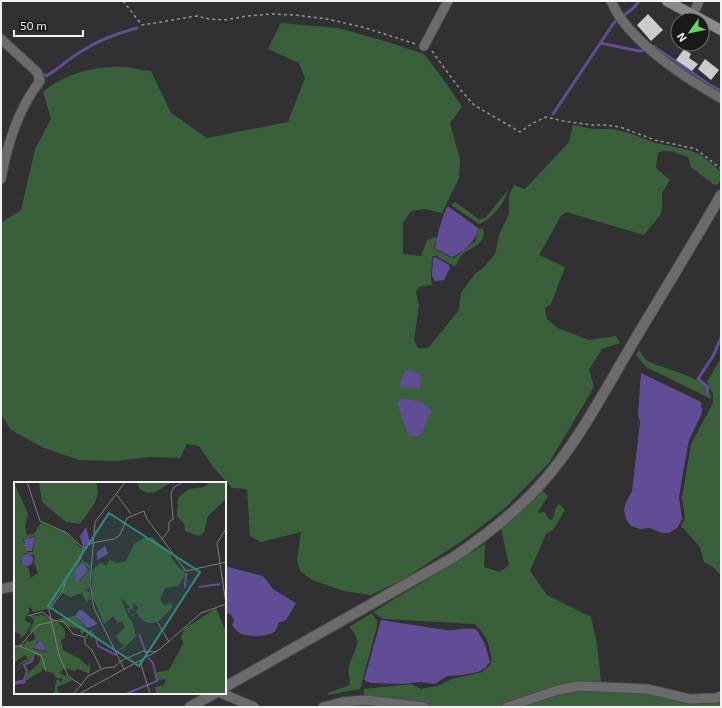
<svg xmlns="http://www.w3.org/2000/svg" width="722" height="708" font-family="'Exo 2',sans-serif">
  <rect width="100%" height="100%" fill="#313033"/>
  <!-- green -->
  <path fill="#3a5f3b" d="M281 23 338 28 388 42 424 54 446 83 462 107 450 123 460 159 459 178 442 213 425 209 411 211 403 223V254L421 256 427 240 435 237 437 238 434 246 436 250 452 258H454L475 241 479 228 483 229C487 242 473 247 465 252 460 256 458 261 456 266H454L436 256 432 257 431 277 432 285 419 287 416 291 419 306 414 340 418 348H428L459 310 461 293 475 274 483 268 495 254 499 235 509 214V195L514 185 525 189 569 142 573 125 593 129H613L629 133 656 143 689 150 701 155 721 172V179L717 185 713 184 691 167 688 157C679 154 667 148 658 153L656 168 670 180 662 193V207L661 214 644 235 566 212 561 216 539 255 565 267 551 304 545 308 547 319 558 328 589 340 616 336 620 343 602 349 589 370 594 387 549 463 505 508 465 539 402 580 371 595 344 591 312 580 300 571 297 561 301 532 261 542 250 536 247 489 232 488 214 468 199 446 187 444 180 458 150 457 115 461 79 460 44 448 11 430 1 415V223L21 210 35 149 51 119 43 92C63 75 88 68 114 67 126 66 139 70 151 71L171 113 207 138 288 122 305 78 299 63 268 49Z
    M509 189C503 204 494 218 479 224L451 205 455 202 479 219 485 218Z
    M639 350C642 354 645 360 649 362 664 369 713 378 711 399L646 367 636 355Z
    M721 358V575L713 567 704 562 700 547 681 526 685 518 682 498 691 444 713 403V394L707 382Z
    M543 491 548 496 537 513 545 512 549 519 552 520 556 508 559 504 565 510 553 530 546 534 530 571 547 595 591 617 597 644 602 690 647 693 688 704 721 700V707H336L363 704 364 689 411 684 421 689 440 685 452 679 482 672 491 664C492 648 487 636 475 624L383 619 373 612 485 544 484 567 500 572 509 565 501 529Z
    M372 613 377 621V627L360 689 328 695V693L350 685C350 679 348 672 349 666 354 648 365 643 349 627Z"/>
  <!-- water -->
  <path fill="#614d96" d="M447 207H449L478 228C478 240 462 253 452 257L436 249 435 247C438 234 441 219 447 207Z
    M435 257 449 265 450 268 444 280 435 281 432 276 433 258Z
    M407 370 419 373 421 376 420 388 401 387 400 384 405 371Z
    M641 373 701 402 702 413 689 440 682 478 679 498 682 519 677 528 669 533H662L650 528 640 529 631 526 626 519 624 510 626 502 632 491 640 422 638 414Z
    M401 399C414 401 425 399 431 412L422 433 418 436H410L407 431 397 403Z
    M225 566 263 576 273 589 296 603 286 620 278 623C278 625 277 629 276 630 272 637 248 637 242 634 237 632 235 629 232 625L234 621 231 614 225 613Z
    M381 620 446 630C457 631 467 626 477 630L485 644 490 662 484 669 478 672 462 675 447 676 435 684 421 682 402 684 371 683 364 680Z"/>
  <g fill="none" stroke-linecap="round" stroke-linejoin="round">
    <!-- stream -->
    <path stroke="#614d96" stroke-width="3" d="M600 43 639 51 645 50
      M653 46 707 83 721 91
      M41 73 46 76C59 69 69 58 82 51 99 40 118 33 137 28
      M553 114 613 24C621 15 633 12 639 1
      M707 393 708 387 698 379 713 356 721 338"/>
  </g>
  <!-- building -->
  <path fill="#cccccf" d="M648 14 663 30 651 41 637 25Z
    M684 49 691 54 689 58 698 64 692 71 676 60Z
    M705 59 719 70 711 80 698 69Z"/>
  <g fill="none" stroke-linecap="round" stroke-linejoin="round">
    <defs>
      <path id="minor" d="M611 1C614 7 617 14 622 20 644 50 688 80 721 98
        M693 15 699 1
        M1 39 37 72 40 81C18 109 7 145 1 179
        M424 46 448 1
        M1 589 15 586
        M221 693 254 707
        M323 707 343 702 365 700 424 707
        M507 707 558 690 579 686 647 689 690 699 716 698 721 696"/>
      <path id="tertiary" d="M225 687 454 557C485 536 514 514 540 485 578 443 605 390 634 341 663 292 693 244 721 195
        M190 707 215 693"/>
      <path id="secondary" d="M667 1 721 30"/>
    </defs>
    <!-- minor casing -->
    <use href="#minor" stroke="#4c4b4e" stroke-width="11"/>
    <!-- tertiary casing -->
    <use href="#tertiary" stroke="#4c4b4e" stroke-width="12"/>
    <!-- secondary casing -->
    <use href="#secondary" stroke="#4c4b4e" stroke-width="12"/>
    <!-- path -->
    <path stroke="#939295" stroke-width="1.5" stroke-dasharray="3 3" stroke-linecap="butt" d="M123 1 142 25 197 16 209 19 224 20 247 16 272 14 295 15 327 19 362 27 416 44
      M432 51 459 88 474 105 520 132 533 123 546 117 563 121 592 125H606L620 127 655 140 696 149 720 168 721 167"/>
    <!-- minor -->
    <use href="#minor" stroke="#6a6b6a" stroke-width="9"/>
    <!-- tertiary -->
    <use href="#tertiary" stroke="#6a6b6a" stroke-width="10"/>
    <!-- secondary -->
    <use href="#secondary" stroke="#8a8b8a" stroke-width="10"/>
  </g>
  <!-- overview -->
  <g transform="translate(14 482)">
    <rect width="212" height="212" fill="#313033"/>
    <path d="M0 0 14 32 11 44 13 53 20 52 27 41 52 51 68 67 66 80 59 98 66 99 75 87 67 79 69 75 68 78 76 83 75 107H70L76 111 77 119 75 117 73 121 68 111 57 115 46 110 35 127 19 130 17 125 15 126V131L12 133 7 140 12 133 11 138 17 142 12 152 5 157 7 153 0 149ZM21 54 19 70H13L9 57ZM10 71 21 74 20 80 24 91 16 96 15 86 6 80ZM25 0H82L84 10 81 21 66 42 52 40 28 20ZM123 0H158L141 10 133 11 126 7ZM196 0H212V17L194 34 190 51 184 54 171 49 170 42 163 34 164 16 175 7 190 5ZM138 55 157 71V76L166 87 171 88 170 95 164 104 151 106 146 117 150 123 157 121 159 125 143 141H133L125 135 122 130 124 126 120 121 119 127H115L116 133 113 127 116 125 106 115 116 138 118 139 117 133 122 131 117 135 122 154 109 167 103 169 111 163 107 162 102 154 111 145 108 139 104 141 99 134 90 142 78 113V88L87 81 92 84 96 78 102 81 112 79 120 62 130 56ZM202 126 212 150V212H142L141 205 150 203 152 197 143 198 141 191 155 188 169 162 167 155 170 147ZM24 131 44 140 51 148V156L47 158 49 168 66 177 74 185 76 179V192L64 187 60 189 50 186 46 191 59 198 43 205 45 212 40 211 42 199 44 197 47 200 49 197 42 196 39 191 30 189 28 185V189L11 199 0 201 11 198 13 192 25 181 27 176 20 172 19 177 16 181 11 182 8 185 4 188 1 189 18 177 0 186 14 176 11 173 0 181V164L11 162 13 158 15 160 21 157 20 150H15L20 139 15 133 27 134ZM24 159 31 164 32 170 18 167ZM61 134 75 149 87 143 77 149 79 159 76 153 72 156V149L67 153 66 147 55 145 44 137Z" fill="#3a5f3b" fill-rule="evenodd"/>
    <path d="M72 45 76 60 69 65 66 54ZM21 55 18 69H12L10 57ZM91 64 94 72 83 78V70ZM7 78a6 6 0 1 1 12 0a6 6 0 1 1-12 0ZM68 80 74 88 65 99H60L61 89ZM65 128H68L84 142 74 146 61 134ZM26 159 32 166 31 169 18 166Z" fill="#614d96"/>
    <path fill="none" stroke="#614d96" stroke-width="2" d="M185 105 206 102M171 106 172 91M76 149 82 156 84 164 102 173M125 152 133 174M0 201 10 198 13 189 10 183 18 179 20 172M0 202 12 200M112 212 143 199 139 181 134 176"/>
    <path fill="none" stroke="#7e7e80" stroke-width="1" d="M13 0 26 39 53 51 69 66M103 13 117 32M148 57 155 48V40L159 37 157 11 160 5 169 0M69 66 78 61 100 57 106 53 113 36 130 29 133 37 172 89 212 80M212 122 203 61 212 47M13 134 28 130 39 138 50 140 59 152 71 155V162L78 168 87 187M144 141 155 160M0 164H5L27 173 32 188M6 164 24 143 38 140M107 179 129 169 142 170M126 179 136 212M110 187 80 126 76 102 81 40 111 0M54 194 45 173 35 128 49 108 54 92 67 76 69 66M54 194 67 203 74 194 90 186 100 185 107 179M59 212 67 203M65 212 145 168 187 131 212 122"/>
    <path fill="#318982" fill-opacity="0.15" stroke="#318982" stroke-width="2" d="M95 31 186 90 125 184 34 124Z"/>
    <rect width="212" height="212" fill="none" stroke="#f2f2f4" stroke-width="2"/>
  </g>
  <!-- border -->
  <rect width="722" height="708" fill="none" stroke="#f2f2f4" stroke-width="4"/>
  <!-- north arrow -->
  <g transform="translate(690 32) rotate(237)"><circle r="19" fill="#19191a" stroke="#707071"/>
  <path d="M0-3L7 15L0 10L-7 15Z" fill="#61d46a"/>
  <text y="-6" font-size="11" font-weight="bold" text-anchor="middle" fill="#f2f2f4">N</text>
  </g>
  <!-- scale -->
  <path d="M14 30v6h69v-6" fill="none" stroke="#f2f2f4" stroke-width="2"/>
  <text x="20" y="30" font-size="12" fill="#f2f2f4" stroke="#19191a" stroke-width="3" paint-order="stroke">50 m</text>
</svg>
